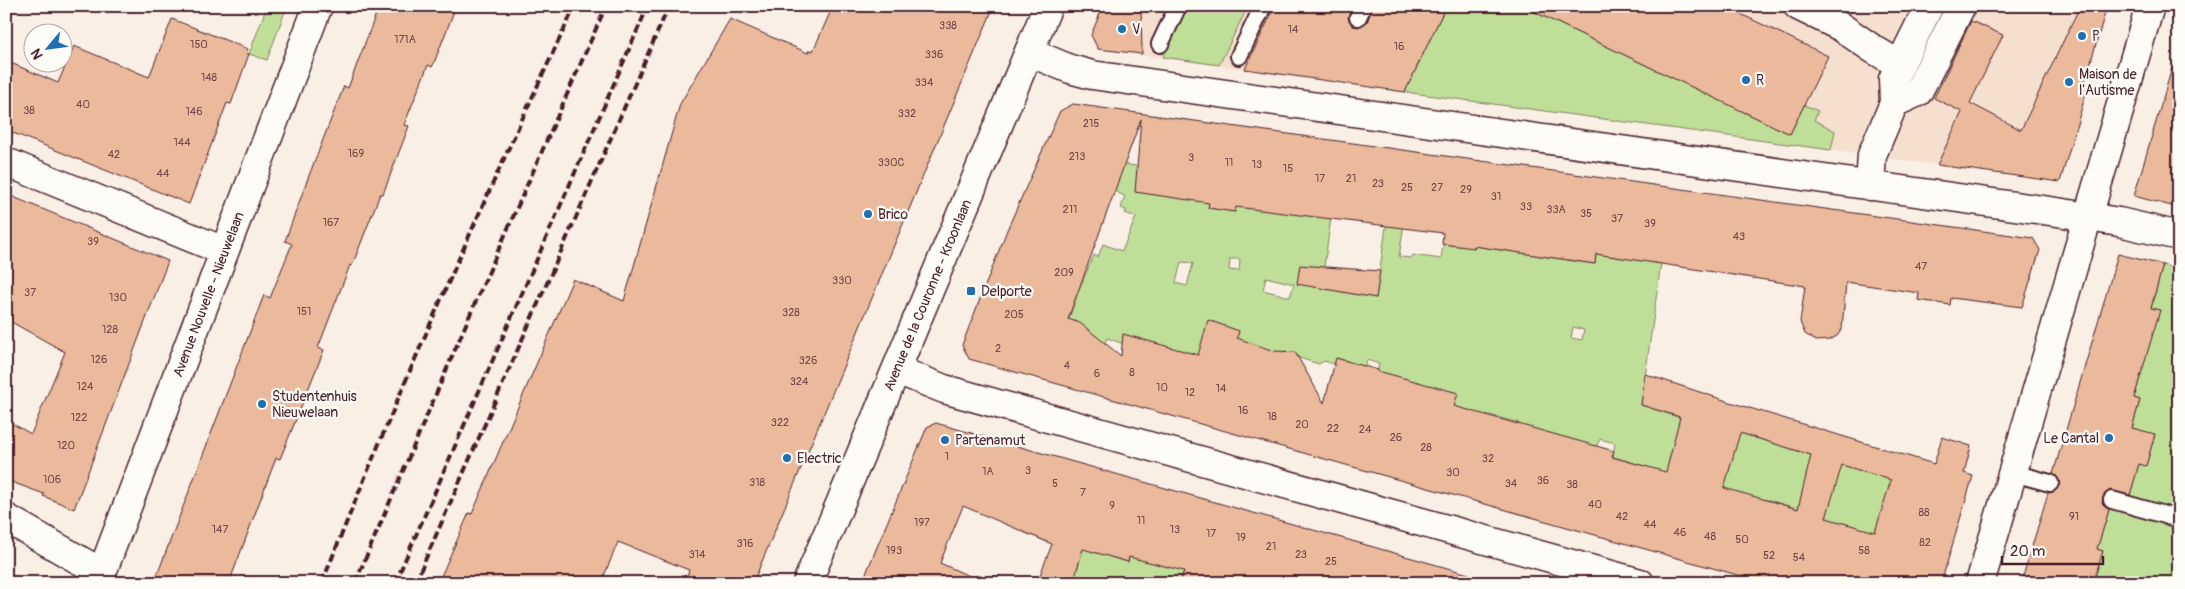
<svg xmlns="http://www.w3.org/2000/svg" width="2185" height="589" font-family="Pangolin,sans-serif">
  <rect width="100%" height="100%" fill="#f9efe5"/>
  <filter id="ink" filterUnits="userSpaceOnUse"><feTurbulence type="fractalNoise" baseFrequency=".02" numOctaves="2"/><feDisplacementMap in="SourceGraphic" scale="10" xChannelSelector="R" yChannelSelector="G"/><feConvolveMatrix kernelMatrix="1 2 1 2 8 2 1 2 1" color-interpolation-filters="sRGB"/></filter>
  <g filter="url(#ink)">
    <!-- built -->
    <path fill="#f5dfcf" d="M1103 6H2108L2085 81 2089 83 2060 182 1098 49 1091 35Z"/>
    <!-- green -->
    <path fill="#bfdf98" stroke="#847f62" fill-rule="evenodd" d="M267 6H287L267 60 249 54Z
      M1187 6H1248L1219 65 1163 57Z
      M1446 6H1522L1790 134 1804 105 1818 111 1814 120 1835 131 1831 150 1405 92Z
      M1116 163 1177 172 1209 203 1208 208 1235 212 1238 195 1331 218 1321 288 1376 298 1387 220 1404 223 1399 257 1412 258 1413 255 1441 259 1447 217 1474 248V246L1595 264 1596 254 1661 263 1641 405 1708 427 1724 428 1895 481 1875 532 1871 531 1869 537 1824 525 1828 510 1799 503 1798 509 1769 500 1722 495 1729 470 1665 478 1651 468 1614 457 1613 455 1615 443 1600 439 1596 447 1517 428 1519 423 1486 414 1485 417 1452 414 1457 393 1427 385 1374 387 1379 364 1367 360 1360 384 1345 380 1350 362 1337 358 1334 364 1324 361 1319 364 1299 358 1295 353 1286 351 1195 369 1107 338 1105 343 1079 336 1069 319 1079 289 1094 255 1098 257 1103 244 1122 251 1136 217 1125 213 1126 210 1121 208 1125 196 1106 188ZM1230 259H1240L1239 271 1229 270ZM1181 262 1193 263 1187 286 1176 283ZM1266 277 1294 284 1290 297 1263 290ZM1573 327 1584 330 1582 340 1571 338Z
      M2163 265 2179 270V578L2176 577 2174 583H2093L2103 551 2097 549 2115 490 2130 495 2139 464 2146 465 2155 435 2132 428 2140 400 2134 398 2159 310 2151 308Z
      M1034 504 1113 558 1128 562 1130 554 1185 566 1180 583H1073L1081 556 1023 532Z"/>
    <!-- building -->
    <path fill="#ebba9c" stroke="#4a1f2b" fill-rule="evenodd" d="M379 6H456L434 63 432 67 428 65 404 125 409 126 383 194H380L352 266 350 265 318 348 324 350 280 459 276 458 229 583H154L264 295 270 298 292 244 285 241 308 178 344 86 348 88Z
      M833 6H994L753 583H684L689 570 618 542 601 583H438L469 513 472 514 573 279 624 301 680 104 730 19 808 53 809 50 813 51Z
      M1103 6H1141L1142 54 1098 49 1091 35Z
      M1275 6H1352L1348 18 1353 26 1358 27 1367 22 1373 6H1446L1405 92 1245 69Z
      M1522 6H1724L1828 56 1790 134Z
      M2080 6H2107L2085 82 2089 83 2060 182 1937 165 1962 112 1934 98 1971 21 2003 35 1970 103 2021 130Z
      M172 19 248 49 246 53 249 54 231 104 227 103 189 204 6 130V61L58 83 74 46 149 77Z
      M2172 68 2179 69V208L2134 196Z
      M1073 104 2033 238 2040 250 2022 307 1951 298 1950 305 1918 300 1919 293 1846 282 1842 329 1837 336 1829 340 1816 341 1805 334 1800 322 1805 286 1596 254 1595 264 1474 246V248L1442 244 1443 233 1236 207 1235 212 1208 208 1209 203 1135 192 1141 119 1068 319 1080 323 1121 356 1123 334 1198 355 1208 320 1239 331 1237 338 1274 351 1295 352 1324 403 1336 358 1378 370V371L1458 393 1454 406 1614 451 1612 457 1666 472 1680 417 1641 405 1645 374 1730 402 1934 464 1942 437 1971 446 1964 473 1973 476 1941 583H1766L969 359 962 345 1007 230 1060 111ZM1740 433 1811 455 1798 509 1724 488ZM1842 465 1891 480 1875 532 1826 518Z
      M6 194 168 261 74 509 43 496 44 494 6 480V420L31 434 65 352 6 319Z
      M2118 254 2163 265 2151 308 2160 310 2134 398 2140 400 2132 428 2155 434 2146 466 2139 464 2130 495 2110 490 2103 497 2102 503 2109 510 2097 549 2103 551 2093 583H2021L2048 493 2053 492 2059 486V480L2053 474Z
      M1300 265 1380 271 1376 298 1297 284Z
      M936 423 1472 575 1471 583H1180L1184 571 1129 557 1128 562 1083 549 1073 583H1058L1040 575 1052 544 963 506 940 563 985 583H862L927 427Z"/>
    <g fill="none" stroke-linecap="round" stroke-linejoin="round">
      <defs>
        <path id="service" d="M1358 17 1363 6
          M1160 44 1178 6
          M1239 56 1263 6
          M2013 473 2050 483
          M2112 500 2179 519"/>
        <g id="minor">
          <path d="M1798 6 1841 27 1873 49 1900 65"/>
          <path d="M1029 52 1070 69 1092 75 2057 212 2119 222 2179 236"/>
          <path d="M1894 103 1918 92 1961 6"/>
          <path d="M6 162 224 251"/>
          <path d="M1870 186 1872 155 1894 103 1893 79 1929 6"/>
          <path d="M897 370 944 389 1640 583"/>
          <path d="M6 518 102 573"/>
          <path id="s1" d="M98 583 318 6"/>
          <path d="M1980 583 2150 6"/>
        </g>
        <g id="secondary">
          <path id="s2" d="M807 583 1048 6"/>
        </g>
      </defs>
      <!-- service casing -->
      <use href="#service" stroke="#4a1f2b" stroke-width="20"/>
      <!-- minor casing -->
      <use href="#minor" stroke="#4a1f2b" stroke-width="31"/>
      <!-- secondary casing -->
      <use href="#secondary" stroke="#4a1f2b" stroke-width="31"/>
      <!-- service -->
      <use href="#service" stroke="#fdfcf7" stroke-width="16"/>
      <!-- minor -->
      <use href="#minor" stroke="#fdfcf7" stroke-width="28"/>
      <!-- secondary -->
      <use href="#secondary" stroke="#fdfcf7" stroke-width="28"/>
      <!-- rail -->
      <path stroke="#4a1f2b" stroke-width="4" stroke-dasharray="8 4" stroke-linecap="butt" d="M322 583C400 388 485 196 575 6
        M355 583 472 310 606 6
        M395 583 648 6
        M415 583 669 6"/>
    </g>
  </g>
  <!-- markers -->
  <g fill="#1f6fb2" stroke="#fdfcf7" stroke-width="2">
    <circle cx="1122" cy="29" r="5"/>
    <circle cx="2082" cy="36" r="5"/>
    <circle cx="1746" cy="80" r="5"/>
    <circle cx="2069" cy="82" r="5"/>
    <circle cx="868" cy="214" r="5"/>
    <rect x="966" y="286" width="10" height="10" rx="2.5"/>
    <circle cx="262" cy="404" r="5"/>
    <circle cx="2109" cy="438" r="5"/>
    <circle cx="945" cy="440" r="5"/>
    <circle cx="787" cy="458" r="5"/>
  </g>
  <g text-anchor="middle" stroke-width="4.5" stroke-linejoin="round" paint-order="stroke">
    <!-- number labels -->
    <g font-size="11" fill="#724647">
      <text x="948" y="29">338</text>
      <text x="1293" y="33">14</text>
      <text x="405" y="43">171A</text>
      <text x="199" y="48">150</text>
      <text x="1399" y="50">16</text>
      <text x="934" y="58">336</text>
      <text x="209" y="81">148</text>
      <text x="924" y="86">334</text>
      <text x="83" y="108">40</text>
      <text x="29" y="114">38</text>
      <text x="194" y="115">146</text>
      <text x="907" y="117">332</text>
      <text x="1091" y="127">215</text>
      <text x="182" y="146">144</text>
      <text x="356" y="157">169</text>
      <text x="114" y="158">42</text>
      <text x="1077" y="160">213</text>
      <text x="1191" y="161">3</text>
      <text x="891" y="166">330C</text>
      <text x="1229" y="166">11</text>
      <text x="1257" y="168">13</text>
      <text x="1288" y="172">15</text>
      <text x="163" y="177">44</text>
      <text x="1320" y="182">17</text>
      <text x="1351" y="182">21</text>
      <text x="1378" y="187">23</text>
      <text x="1407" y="191">25</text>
      <text x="1437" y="191">27</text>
      <text x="1466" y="193">29</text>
      <text x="1496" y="200">31</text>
      <text x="1526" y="210">33</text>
      <text x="1070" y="213">211</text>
      <text x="1556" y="213">33A</text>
      <text x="1586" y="217">35</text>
      <text x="1617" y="222">37</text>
      <text x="331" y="226">167</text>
      <text x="1650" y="227">39</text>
      <text x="1739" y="240">43</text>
      <text x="93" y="245">39</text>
      <text x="1921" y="270">47</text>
      <text x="1064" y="276">209</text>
      <text x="842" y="284">330</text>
      <text x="30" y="296">37</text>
      <text x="118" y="301">130</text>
      <text x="304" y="315">151</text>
      <text x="791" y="316">328</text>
      <text x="1014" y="318">205</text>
      <text x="110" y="333">128</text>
      <text x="998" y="352">2</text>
      <text x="99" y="363">126</text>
      <text x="808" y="364">326</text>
      <text x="1067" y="369">4</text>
      <text x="1132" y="376">8</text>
      <text x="1097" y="377">6</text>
      <text x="799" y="385">324</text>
      <text x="85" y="390">124</text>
      <text x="1162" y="391">10</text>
      <text x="1221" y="392">14</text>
      <text x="1190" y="396">12</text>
      <text x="1243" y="414">16</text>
      <text x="1272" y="420">18</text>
      <text x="79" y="421">122</text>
      <text x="780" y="426">322</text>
      <text x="1302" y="428">20</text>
      <text x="1333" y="432">22</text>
      <text x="1365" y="433">24</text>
      <text x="1396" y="441">26</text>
      <text x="66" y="449">120</text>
      <text x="1426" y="451">28</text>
      <text x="947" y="460">1</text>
      <text x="1488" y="462">32</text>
      <text x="1028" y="474">3</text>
      <text x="988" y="475">1A</text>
      <text x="1453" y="476">30</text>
      <text x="52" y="483">106</text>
      <text x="1543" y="484">36</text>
      <text x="757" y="486">318</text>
      <text x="1055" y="487">5</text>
      <text x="1511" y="487">34</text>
      <text x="1572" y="488">38</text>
      <text x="1083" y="496">7</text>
      <text x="1595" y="508">40</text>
      <text x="1112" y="509">9</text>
      <text x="1924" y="516">88</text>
      <text x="1622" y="520">42</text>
      <text x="2074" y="520">91</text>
      <text x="1141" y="524">11</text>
      <text x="922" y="526">197</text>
      <text x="1650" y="528">44</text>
      <text x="220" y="533">147</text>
      <text x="1175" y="533">13</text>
      <text x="1680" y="536">46</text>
      <text x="1211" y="537">17</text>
      <text x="1710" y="540">48</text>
      <text x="1241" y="541">19</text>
      <text x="1742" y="543">50</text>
      <text x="1925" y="546">82</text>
      <text x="745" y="547">316</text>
      <text x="1271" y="550">21</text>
      <text x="894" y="554">193</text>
      <text x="1864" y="554">58</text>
      <text x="697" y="558">314</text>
      <text x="1301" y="558">23</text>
      <text x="1769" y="559">52</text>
      <text x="1799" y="561">54</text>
      <text x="1331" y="565">25</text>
    </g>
    <!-- poi labels -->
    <g font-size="14" fill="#4a1f2b" stroke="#fdfcf7" text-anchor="start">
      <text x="1132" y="34">V</text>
      <text x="2092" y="41">P</text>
      <text x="2079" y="79">Maison de<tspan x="2079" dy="16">l'Autisme</tspan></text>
      <text x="1756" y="85">R</text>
      <text x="878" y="219">Brico</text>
      <text x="981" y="296">Delporte</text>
      <text x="272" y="401">Studentenhuis<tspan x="272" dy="16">Nieuwelaan</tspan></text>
      <text x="2099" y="443" text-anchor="end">Le Cantal</text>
      <text x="955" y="445">Partenamut</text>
      <text x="797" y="463">Electric</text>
    </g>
    <!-- street labels -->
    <g font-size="14" fill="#4a1f2b" stroke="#fdfcf7">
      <text dy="5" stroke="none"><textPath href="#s1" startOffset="309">Avenue Nouvelle - Nieuwelaan</textPath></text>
      <text dy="5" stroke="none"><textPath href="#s2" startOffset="312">Avenue de la Couronne - Kroonlaan</textPath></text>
    </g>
  </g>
  <!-- margin -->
  <rect width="2185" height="589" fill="none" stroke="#fdfcf7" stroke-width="25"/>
  <rect x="12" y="12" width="2160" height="564" fill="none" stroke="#4a1f2b" stroke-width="2" filter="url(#ink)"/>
  <!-- north arrow -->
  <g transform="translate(48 48) rotate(241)"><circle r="24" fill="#fdfcf7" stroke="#b5a4a5"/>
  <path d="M0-4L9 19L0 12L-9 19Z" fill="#1f6fb2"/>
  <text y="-8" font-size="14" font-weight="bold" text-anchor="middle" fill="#4a1f2b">N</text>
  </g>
  <!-- scale -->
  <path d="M2002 556v8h101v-8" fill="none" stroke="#4a1f2b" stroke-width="2.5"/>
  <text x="2010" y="556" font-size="15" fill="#4a1f2b" stroke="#fdfcf7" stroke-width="4" paint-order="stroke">20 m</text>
</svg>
